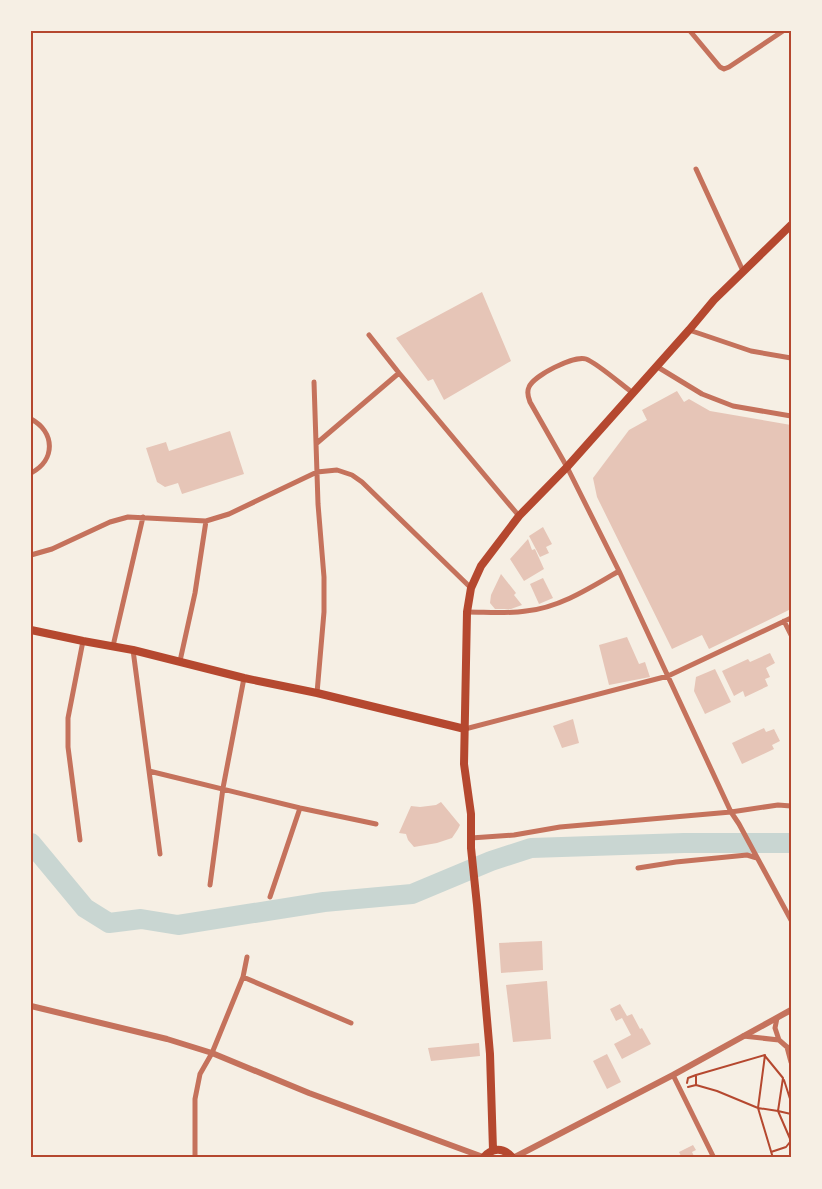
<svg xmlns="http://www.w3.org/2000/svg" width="822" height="1189" font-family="Georgia,serif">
  <rect width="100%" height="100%" fill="#f6efe4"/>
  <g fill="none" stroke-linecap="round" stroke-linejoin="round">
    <!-- river -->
    <path stroke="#c9d6d2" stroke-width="20" d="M31 843 85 908 109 923 141 919 178 925 324 902 412 894 491 861 531 848 684 843H791"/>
  </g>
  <!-- building -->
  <path fill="#e6c5b7" d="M482 292 511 361 444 400 433 379 428 381 396 338Z
    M677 391 684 402 689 399 710 411 791 425V609L709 649 702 635 672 649 597 497 593 478 629 430 647 420 642 410Z
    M230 431 244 474 182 494 178 483 165 487 157 482 146 448 166 442 169 451Z
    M543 527 552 544 546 547 549 553 540 557 529 536Z
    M528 539 532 550 535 549 544 569 524 581 510 559Z
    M501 574 516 593 514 595 522 605 511 609H495L490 603 491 595Z
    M543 578 553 598 539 604 530 584Z
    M627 637 639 664 645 662 650 677 609 685 599 645Z
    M770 653 775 663 766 668 770 677 765 679 768 686 745 697 743 691 734 696 722 671 748 659 750 662Z
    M715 669 731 702 705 714 694 691 696 677Z
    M573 719 579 743 562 748 553 726Z
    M764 728 766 732 774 729 780 741 772 745 774 749 742 764 732 743Z
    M441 802 460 825 458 829 452 838 437 843 414 847 408 840 406 834 399 833 411 806 420 807 436 805Z
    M542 941 543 970 501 973 499 943Z
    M547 981 551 1039 513 1042 506 985Z
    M620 1004 627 1016 632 1014 640 1029 642 1028 651 1044 622 1059 614 1044 631 1035 622 1018 616 1021 610 1009Z
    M479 1043 480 1056 431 1061 428 1048Z
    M607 1054 621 1082 607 1089 593 1061Z
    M693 1145 696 1150 692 1152 695 1158H682L679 1152Z"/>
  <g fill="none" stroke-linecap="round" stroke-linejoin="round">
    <!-- path -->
    <path stroke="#b5482f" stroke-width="2" d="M765 1056 783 1078 778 1111 791 1114
      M784 1080 791 1102
      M687 1083 688 1078 696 1075 765 1055 758 1108 778 1111 791 1141
      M696 1085V1075
      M688 1087 696 1085 717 1091 758 1108 773 1158
      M771 1152 786 1147 790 1142"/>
    <!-- minor -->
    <path stroke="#c5725c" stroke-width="5" d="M690 31 720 67 724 69 729 67 783 31
      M696 169 743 271
      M689 330 751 351 791 358
      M369 335 399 373 519 516
      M656 366 702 394 733 406 791 416
      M314 382 318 504 324 577V612L317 693
      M633 393C622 385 597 363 586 359 574 355 533 376 529 387 527 391 528 397 530 402L567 467 619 571 731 812 739 824 791 920
      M31 419C55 432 56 460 31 473
      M317 443 399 373
      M31 555 52 549 110 522 128 517 206 521 229 514 317 472 337 470 352 475 362 482 471 588
      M467 612C486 612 507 614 526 611 559 608 590 588 619 571
      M784 621 791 635
      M113 646 143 517
      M133 650 160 854
      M180 661 195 593 206 521
      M465 729 668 676 791 618
      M149 771 300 808 376 824
      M471 838 514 835 560 827 731 812 778 805 791 806
      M80 840 68 747V718L83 641
      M638 868 676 862 747 855 757 858
      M210 885 223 788 244 678
      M270 897 300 808
      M243 977 351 1023
      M777 1018 775 1028 779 1040
      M743 1036 779 1040 787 1047 791 1048
      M787 1047 791 1062
      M673 1075 714 1158
      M195 1158V1099L200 1074 212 1053 243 977 247 957"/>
    <!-- tertiary -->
    <path stroke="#c5725c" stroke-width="6" d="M31 1006 167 1039 212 1053 309 1093 483 1157
      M513 1158 673 1075 791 1010"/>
    <!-- secondary -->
    <path stroke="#b5482f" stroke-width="8" d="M31 630 83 641 133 650 244 678 317 693 465 729
      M493 1150 490 1054 477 905 471 848V814L464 764 467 612 471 588 481 566 519 516 567 467 689 330 714 300 791 225
      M483 1158C492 1147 504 1147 513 1158"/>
  </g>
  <!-- border -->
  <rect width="822" height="1189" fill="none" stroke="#f6efe4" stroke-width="65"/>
  <rect x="32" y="32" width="758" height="1124" fill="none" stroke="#b5482f" stroke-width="2"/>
</svg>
